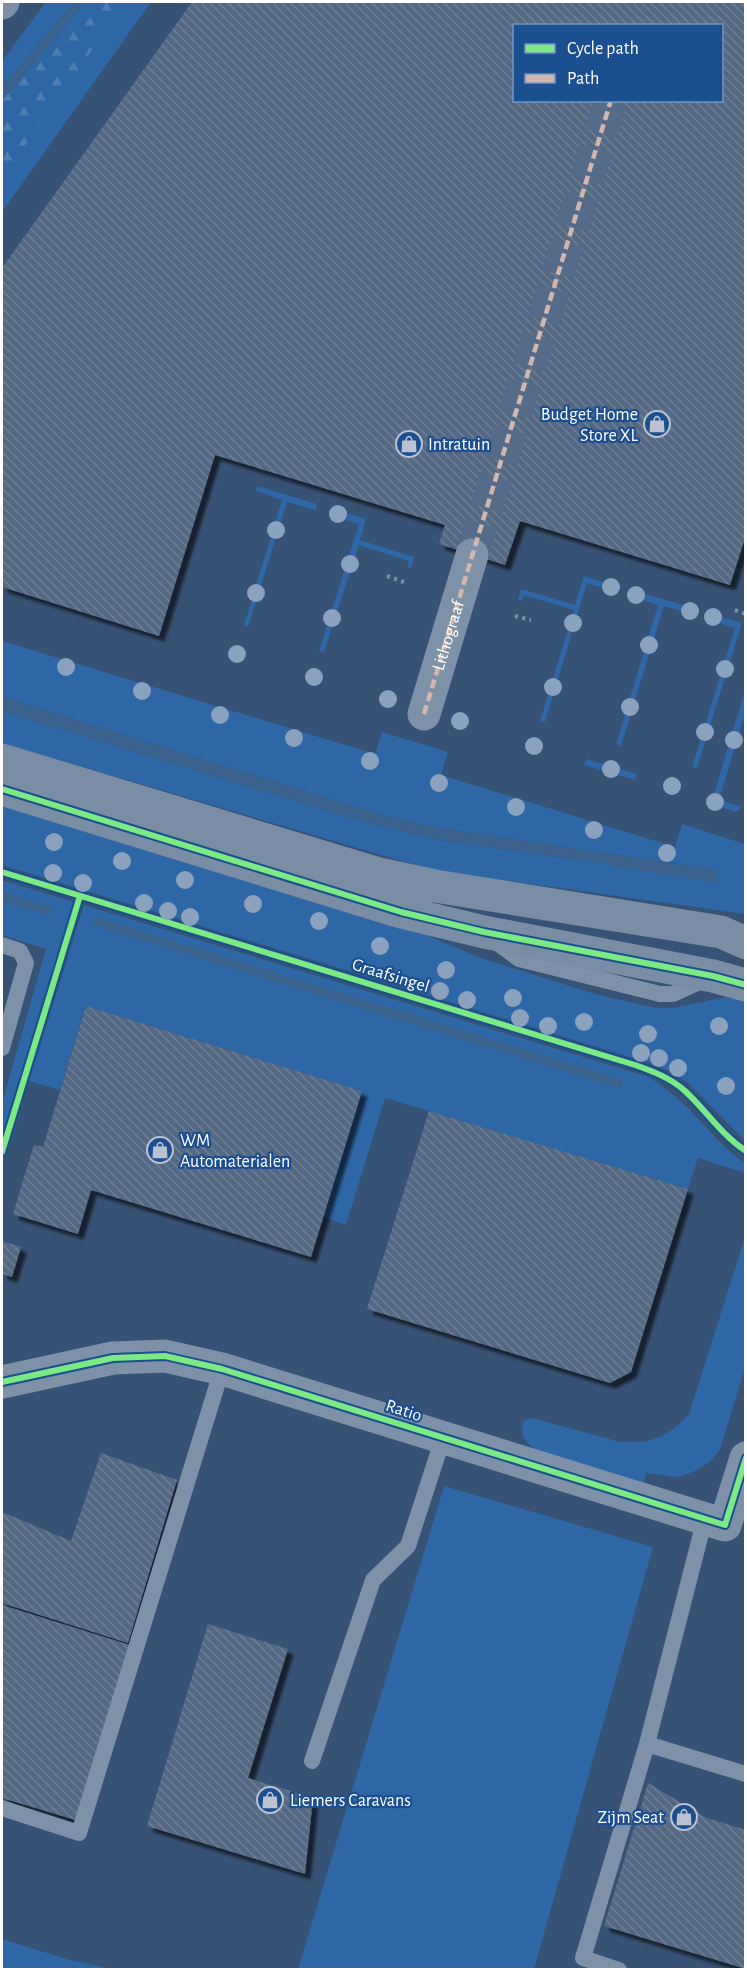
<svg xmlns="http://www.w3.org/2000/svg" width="747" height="1971" font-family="'Alegreya Sans',sans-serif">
  <defs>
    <pattern id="forest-firs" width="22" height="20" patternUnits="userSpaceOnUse" patternTransform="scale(1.5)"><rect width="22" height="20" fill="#2f66a5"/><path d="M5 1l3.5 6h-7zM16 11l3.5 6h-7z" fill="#4e7db2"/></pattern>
    <pattern id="building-back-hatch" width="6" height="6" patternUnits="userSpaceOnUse" patternTransform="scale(1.5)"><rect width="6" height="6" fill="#526984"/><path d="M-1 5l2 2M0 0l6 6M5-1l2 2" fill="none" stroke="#6c8096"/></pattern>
    <filter id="shadow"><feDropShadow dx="5.5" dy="5.5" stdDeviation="1.5" flood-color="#0009"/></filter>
  </defs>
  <rect width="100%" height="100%" fill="#365274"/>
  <!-- green -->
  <path fill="#2f66a5" d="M46 2H151L2 212V61Z
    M257 486 317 504 316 510 287 502 248 627 244 625 282 500 256 491Z
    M333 509 366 519 360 540 414 557 411 568 407 567 409 561 359 545 324 652 319 651 359 524 331 515Z
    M584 576 617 586 615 592 587 583 545 722 540 721 574 610 524 595 522 601 518 600 521 589 575 605Z
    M632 590 694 608 692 614 664 606 621 746 616 744 658 605 630 596Z
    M709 613 742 623 697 768 692 767 735 628 707 619Z
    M2 641 375 754 382 732 448 752 441 775 675 847 682 824 745 844V914L432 870 2 743V711L368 823 445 841 567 858 717 882 718 870 439 828 388 817 2 697Z
    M745 690V714L719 800 742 807 736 812 711 804Z
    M586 759 637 774 635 780 584 765Z
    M2 798 373 912 478 957 595 994 656 1008H673L745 993V1141L688 1083 669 1071 649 1063 2 865Z
    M2 880 74 902 2 1135V1103L46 949 2 935Z
    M84 905 649 1077C663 1086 675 1095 687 1107 706 1126 722 1148 745 1163V1173L698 1158 688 1189 385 1098 346 1225 323 1217 362 1091 86 1006 60 1090 29 1081Z
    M745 1237V1368L720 1449 710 1462 693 1472 678 1477 646 1473 644 1483 536 1450C524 1442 520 1435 523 1421L532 1418 617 1441C649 1445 667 1438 689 1414Z
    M444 1486 653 1547 534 1969H298Z
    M2 1939 70 1960 112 1969H2Z"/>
  <!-- forest -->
  <path fill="url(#forest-firs)" d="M80 2H126L2 178V94Z"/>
  <!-- water -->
  <path fill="#3b618d" d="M2 697 388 817 439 828 718 870 717 883 567 858 445 841 368 823 2 711Z"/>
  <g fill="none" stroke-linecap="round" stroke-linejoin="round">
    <!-- stream -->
    <path stroke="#3b618d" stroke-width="9" d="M2 94 80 2
      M2 896 47 910
      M97 922 618 1083"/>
  </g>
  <!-- building -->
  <path fill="url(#building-back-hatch)" fill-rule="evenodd" filter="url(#shadow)" d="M192 2H746V535L730 585 520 521 505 565 439 544 445 525 215 455 159 636 2 587V268ZM514 26H722V100H514Z
    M86 1006 362 1091 311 1257 91 1190 78 1234 13 1214 34 1145 43 1147Z
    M429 1111 688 1189 631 1372 610 1383 367 1309Z
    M2 1241 21 1247 12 1277 2 1274Z
    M101 1453 177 1480 128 1643 2 1603V1512L71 1541Z
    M2 1605 133 1646 79 1821 2 1798Z
    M208 1624 288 1649 248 1778 313 1798 305 1874 147 1826Z
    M648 1783 707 1818 746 1830V1969L604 1926Z"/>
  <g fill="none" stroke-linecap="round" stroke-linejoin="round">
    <!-- street-tunnel -->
    <path stroke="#546c89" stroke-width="33" stroke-dasharray="33 16" stroke-linecap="butt" d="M472 555 611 100"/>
    <!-- path -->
    <path stroke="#7d92a8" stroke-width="4" stroke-dasharray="3 4.5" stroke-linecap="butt" d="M387 576 404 582
      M735 610 746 614
      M515 616 531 620"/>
    <!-- lane -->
    <path stroke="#7d92a8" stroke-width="16" d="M496 942 519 959 660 994H673L706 979
      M2 945 20 951 26 963 2 1048
      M647 1744 746 1774
      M312 1761 373 1580 408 1546 443 1438
      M2 1808 79 1833 222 1369
      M619 1970 583 1958 647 1744 705 1518"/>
    <!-- street -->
    <path stroke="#7d92a8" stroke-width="33" d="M424 714 472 555
      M2 1382 113 1358 165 1356 222 1369 725 1525 746 1458"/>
    <!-- secondary -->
    <path stroke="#798da4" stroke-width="33" d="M2 760 379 874 435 886 721 932 746 943
      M2 789 401 912 484 932 713 976 746 985"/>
    <!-- primary -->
    <path stroke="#7d8ea7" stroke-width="33" d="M2 3 3 2"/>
    <!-- quiet -->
    <path stroke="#d1b7ad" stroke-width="4.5" stroke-dasharray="9 4.5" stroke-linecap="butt" id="s1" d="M424 714 611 100"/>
    <defs>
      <path id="cycleway" d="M2 789 401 912 484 932 713 976 746 985
        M2 872 635 1065C652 1071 671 1078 685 1091 706 1110 721 1135 746 1151
        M2 1152 80 896
        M2 1382 113 1358 165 1356 222 1369 725 1525 746 1458"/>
    </defs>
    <!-- cycleway casing -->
    <use href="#cycleway" stroke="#1b4f8f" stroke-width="10"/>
    <!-- cycleway -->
    <use href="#cycleway" stroke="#7ce984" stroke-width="6"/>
  </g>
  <!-- trees -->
  <g fill="#8aa2be">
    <circle cx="338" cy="514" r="9"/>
    <circle cx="276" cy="530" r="9"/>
    <circle cx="350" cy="564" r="9"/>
    <circle cx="611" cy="587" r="9"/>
    <circle cx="256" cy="593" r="9"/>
    <circle cx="636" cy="595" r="9"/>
    <circle cx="690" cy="611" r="9"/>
    <circle cx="713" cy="617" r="9"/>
    <circle cx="332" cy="618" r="9"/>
    <circle cx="573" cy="623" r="9"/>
    <circle cx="649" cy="645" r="9"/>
    <circle cx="237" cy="654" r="9"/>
    <circle cx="66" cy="667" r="9"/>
    <circle cx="725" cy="669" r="9"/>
    <circle cx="314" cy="677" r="9"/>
    <circle cx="553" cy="687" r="9"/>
    <circle cx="142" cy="691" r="9"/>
    <circle cx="388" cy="699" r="9"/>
    <circle cx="630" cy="707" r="9"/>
    <circle cx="220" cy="715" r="9"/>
    <circle cx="460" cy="721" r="9"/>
    <circle cx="705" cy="732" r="9"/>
    <circle cx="294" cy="738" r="9"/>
    <circle cx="734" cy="740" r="9"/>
    <circle cx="534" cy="746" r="9"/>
    <circle cx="370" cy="761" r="9"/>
    <circle cx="611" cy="769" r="9"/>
    <circle cx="439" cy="783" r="9"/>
    <circle cx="672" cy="786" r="9"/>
    <circle cx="715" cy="802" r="9"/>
    <circle cx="516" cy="807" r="9"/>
    <circle cx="594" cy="830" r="9"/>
    <circle cx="54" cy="842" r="9"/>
    <circle cx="667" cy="853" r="9"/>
    <circle cx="122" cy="861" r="9"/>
    <circle cx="53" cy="873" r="9"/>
    <circle cx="185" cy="880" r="9"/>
    <circle cx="83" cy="883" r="9"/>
    <circle cx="144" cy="903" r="9"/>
    <circle cx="253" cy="904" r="9"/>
    <circle cx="168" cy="911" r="9"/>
    <circle cx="190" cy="917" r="9"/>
    <circle cx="319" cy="921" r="9"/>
    <circle cx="380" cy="946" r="9"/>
    <circle cx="446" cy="970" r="9"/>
    <circle cx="440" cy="991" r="9"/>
    <circle cx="513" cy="998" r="9"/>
    <circle cx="467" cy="1000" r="9"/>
    <circle cx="520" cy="1018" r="9"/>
    <circle cx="584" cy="1022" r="9"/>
    <circle cx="548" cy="1026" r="9"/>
    <circle cx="719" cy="1026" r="9"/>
    <circle cx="648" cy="1034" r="9"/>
    <circle cx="641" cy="1053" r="9"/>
    <circle cx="659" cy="1058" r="9"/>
    <circle cx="678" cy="1068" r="9"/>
    <circle cx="726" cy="1086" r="9"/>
  </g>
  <!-- icons -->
  <defs>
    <symbol id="shop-ring" viewBox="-11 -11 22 22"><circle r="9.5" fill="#1b4f8f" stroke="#b9c2ce" stroke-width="1.5"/><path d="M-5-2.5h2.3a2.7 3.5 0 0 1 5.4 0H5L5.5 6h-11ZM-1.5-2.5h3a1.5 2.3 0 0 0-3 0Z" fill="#b9c2ce"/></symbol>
  </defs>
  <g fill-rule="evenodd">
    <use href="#shop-ring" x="642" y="409" width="30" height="30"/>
    <use href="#shop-ring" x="394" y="429" width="30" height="30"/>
    <use href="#shop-ring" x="145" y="1135" width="30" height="30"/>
    <use href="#shop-ring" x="255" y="1785" width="30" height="30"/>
    <use href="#shop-ring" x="669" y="1802" width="30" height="30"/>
  </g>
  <g text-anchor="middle" stroke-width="4.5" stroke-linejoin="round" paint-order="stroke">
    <!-- poi labels -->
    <g font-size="18" fill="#fff" stroke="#1b4f8f" text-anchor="start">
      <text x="638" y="420" text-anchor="end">Budget Home<tspan x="638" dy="21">Store XL</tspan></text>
      <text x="428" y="450">Intratuin</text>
      <text x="180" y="1146">WM<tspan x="180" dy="21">Automaterialen</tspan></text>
      <text x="290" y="1806">Liemers Caravans</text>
      <text x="664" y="1823" text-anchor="end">Zijm Seat</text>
    </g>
    <!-- street labels -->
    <g font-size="18" fill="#fff" stroke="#1b4f8f">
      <text dy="6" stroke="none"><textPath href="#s1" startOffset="82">Lithograaf</textPath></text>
      <text transform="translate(391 975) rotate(17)" y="6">Graafsingel</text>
      <text transform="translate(404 1410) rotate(18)" y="6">Ratio</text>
    </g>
  </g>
  <!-- border -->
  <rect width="747" height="1971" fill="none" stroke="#ffffff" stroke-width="6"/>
  <!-- legend -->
  <rect x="513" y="24" width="210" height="78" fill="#1b4f8f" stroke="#7695bc" stroke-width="1.5"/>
  <rect x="525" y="44" width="30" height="9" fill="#7ce984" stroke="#7695bc" stroke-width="1.5"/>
  <text x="567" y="54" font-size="18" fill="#ffffff">Cycle path</text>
  <rect x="525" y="74" width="30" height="9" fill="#d1b7ad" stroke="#7695bc" stroke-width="1.5"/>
  <text x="567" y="84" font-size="18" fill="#ffffff">Path</text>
</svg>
